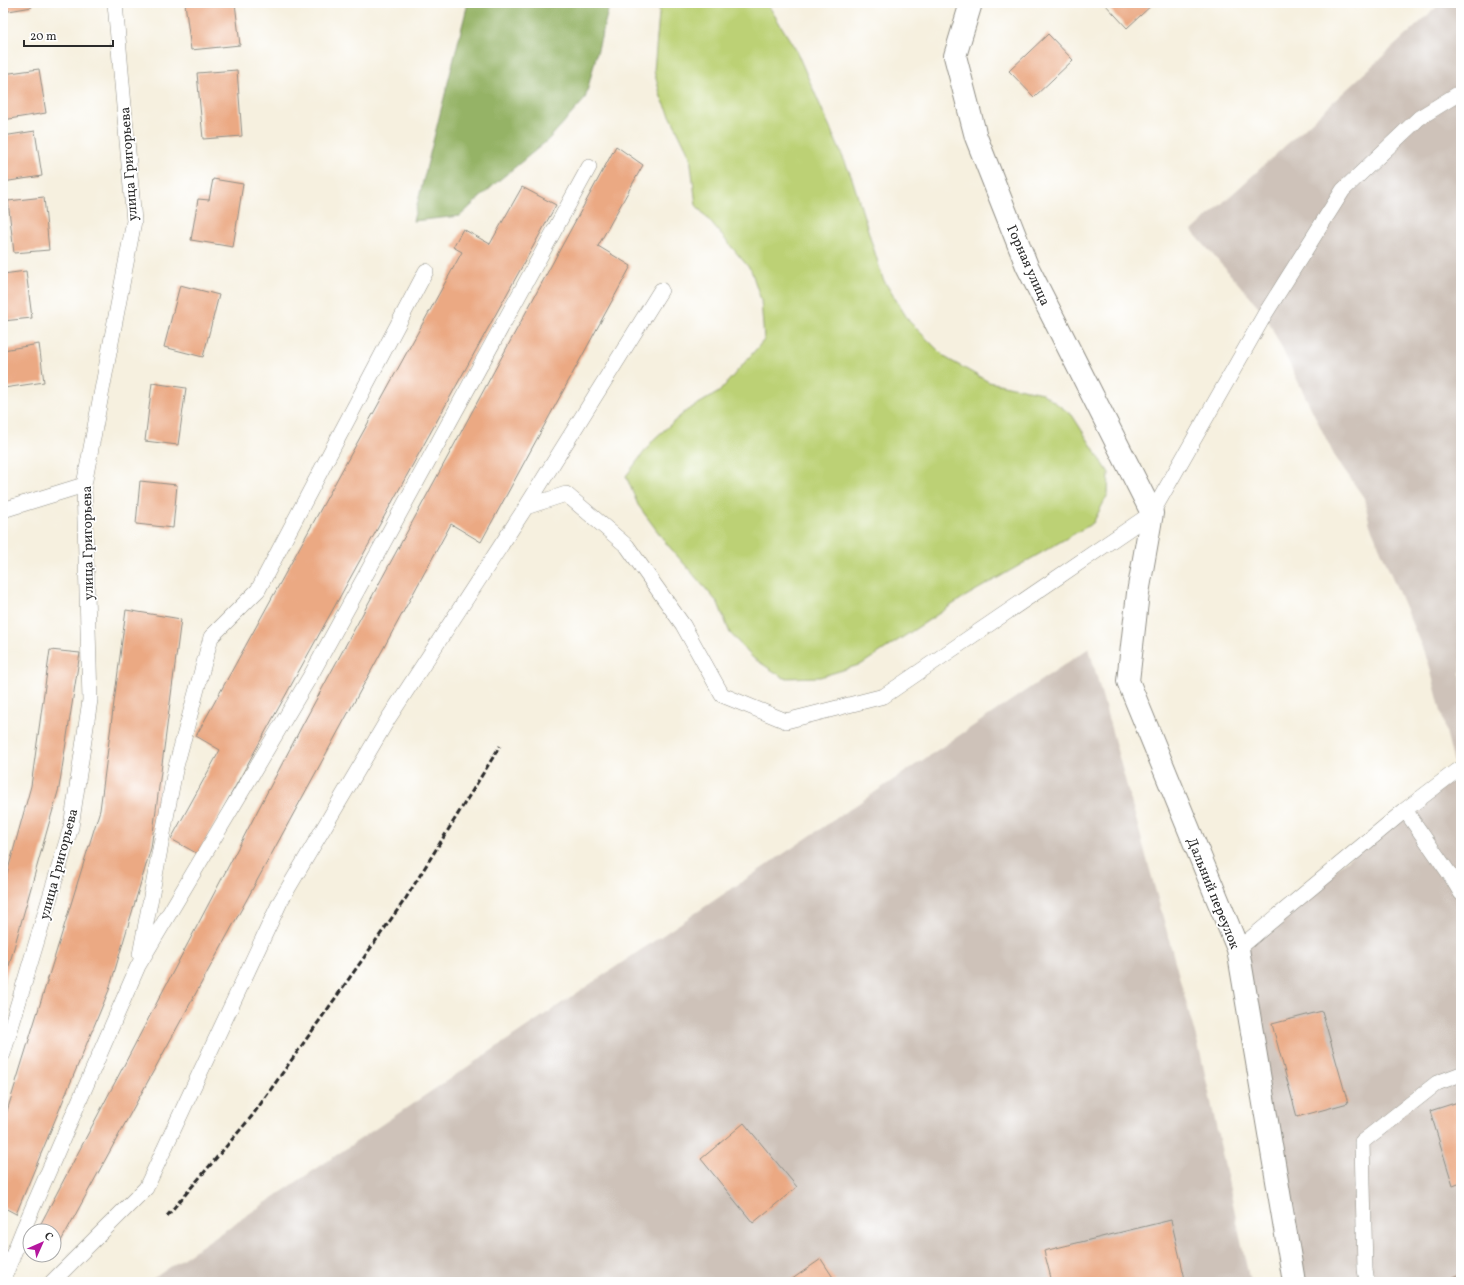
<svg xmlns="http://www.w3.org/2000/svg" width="1464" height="1285" font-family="Vollkorn,serif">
  <rect width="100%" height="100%" fill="#fff"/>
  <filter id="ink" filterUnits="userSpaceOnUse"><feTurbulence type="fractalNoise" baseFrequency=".025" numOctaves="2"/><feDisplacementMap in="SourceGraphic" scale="8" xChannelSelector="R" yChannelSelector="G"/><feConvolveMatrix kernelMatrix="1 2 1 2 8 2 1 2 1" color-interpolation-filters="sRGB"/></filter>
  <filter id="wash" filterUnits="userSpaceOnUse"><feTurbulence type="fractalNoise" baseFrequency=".012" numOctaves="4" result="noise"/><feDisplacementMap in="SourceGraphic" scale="16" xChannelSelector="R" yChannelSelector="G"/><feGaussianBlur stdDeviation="0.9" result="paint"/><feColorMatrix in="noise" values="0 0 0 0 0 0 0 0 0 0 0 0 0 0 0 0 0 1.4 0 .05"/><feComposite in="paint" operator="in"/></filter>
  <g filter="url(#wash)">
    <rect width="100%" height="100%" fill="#f6f0df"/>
    <!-- industrial -->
    <path fill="#cec2b9" d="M1441 3H1461V1282H1294L1238 949 1456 771 1429 664 1370 525 1364 498 1334 455 1265 314 1192 231Z
      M1089 648 1201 1056 1250 1282H148Z"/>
    <!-- green -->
    <path fill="#bcd175" stroke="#747e50" d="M660 3H767L796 50 852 178 883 279 909 321 946 358 989 382 1042 393 1072 415 1109 473 1108 494 1093 523 961 599 862 664 820 677 784 678 753 658 730 633 718 603 666 543 638 505 626 476 654 439 686 411 719 392 764 340 761 300 751 270 696 205 690 156 661 97 654 71Z"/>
    <!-- forest -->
    <path fill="#95b366" stroke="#606f48" d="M468 3H610L585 99 548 140 497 182 460 216 413 221Z"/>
    <g id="blocks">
      <!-- building -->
      <path fill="#eba983" d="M3 3H32V7L3 12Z
        M185 3H235L240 45 191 50Z
        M1104 3H1154L1127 28Z
        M1048 34 1073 60 1034 97 1009 71Z
        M39 69 46 113 3 120V74Z
        M237 70 242 136 203 139 197 73Z
        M35 131 42 176 3 182V136Z
        M616 146 643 165 598 246 631 266 481 542 451 524 54 1254V1231H37L303 724Z
        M213 179 243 184 233 247 191 240 198 199 209 200Z
        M522 187 556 205 198 854 171 839 220 750 196 736 462 252 453 247 463 229 490 244Z
        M44 197 49 250 14 253 8 201Z
        M26 271 32 318 3 321V274Z
        M180 285 219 295 203 357 164 347Z
        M39 344 44 382 4 388 3 379V350Z
        M152 383 186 388 178 445 145 441Z
        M140 481 177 485 173 528 136 524Z
        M126 610 181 619 151 848 109 990 16 1214 3 1207V1124L100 810Z
        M50 650 80 653 59 788 3 987V888L31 786Z
        M1322 1011 1348 1103 1297 1117 1272 1024Z
        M1461 1101V1183L1453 1186 1430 1111Z
        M744 1123 797 1187 753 1223 701 1159Z
        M1171 1220 1185 1279 1171 1282H1052L1044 1251Z
        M821 1259 836 1282H788Z
        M1461 1274V1282H1440Z"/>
    </g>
  </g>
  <g filter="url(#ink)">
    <use href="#blocks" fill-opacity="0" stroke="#908e85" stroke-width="1"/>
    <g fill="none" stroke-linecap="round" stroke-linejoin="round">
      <defs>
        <path id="service" d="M526 507 661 290
          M3 510 84 485
          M1405 810 1451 876 1461 893
          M1238 949 1405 810 1456 771 1461 769
          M140 955 175 770 211 637 258 590 426 271
          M3 1054 71 827 90 700 84 485 134 221 115 3
          M3 1280 23 1230 138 966 311 675 589 167
          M52 1282 146 1188 280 902 388 719 526 507 566 494 627 546 683 625 722 695 786 721 884 696 1152 513 1265 314 1343 190 1419 118 1461 92
          M1367 1282 1365 1269 1362 1142 1437 1083 1461 1074"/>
        <path id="minor" d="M971 3 955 56 976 137 1027 266 1152 513 1138 593 1128 681 1238 949 1294 1282"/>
      </defs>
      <!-- service casing -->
      <use href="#service" stroke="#908e85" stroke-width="16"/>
      <!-- minor casing -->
      <use href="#minor" stroke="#908e85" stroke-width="24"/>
      <!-- service -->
      <use href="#service" stroke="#fff" stroke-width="15"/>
      <!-- minor -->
      <use href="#minor" stroke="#fff" stroke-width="22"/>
      <!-- rail -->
      <path stroke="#2b2b2b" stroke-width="3" stroke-dasharray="6 3" stroke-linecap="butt" d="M167 1216 252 1116 406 898 500 746"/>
    </g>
  </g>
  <g text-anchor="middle" stroke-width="3.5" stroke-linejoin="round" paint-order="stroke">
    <!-- street labels -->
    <g font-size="14" fill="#2b2b2b" stroke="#fff">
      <text transform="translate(128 164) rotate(-94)" y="5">улица Григорьева</text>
      <text transform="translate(1029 265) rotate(66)" y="5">Горная улица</text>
      <text transform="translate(87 543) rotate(-91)" y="5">улица Григорьева</text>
      <text transform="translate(58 864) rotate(-75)" y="5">улица Григорьева</text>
      <text transform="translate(1214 893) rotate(68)" y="5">Дальний переулок</text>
    </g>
  </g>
  <!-- margin -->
  <rect width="1464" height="1285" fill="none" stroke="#fff" stroke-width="16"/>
  <!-- north arrow -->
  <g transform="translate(42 1243) rotate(45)"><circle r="19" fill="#ffffff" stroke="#aaaaaa"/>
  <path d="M0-3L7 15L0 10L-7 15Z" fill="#b5179e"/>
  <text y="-6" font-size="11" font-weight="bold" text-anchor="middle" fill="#2b2b2b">С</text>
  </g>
  <!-- scale -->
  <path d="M24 40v6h89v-6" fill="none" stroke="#2b2b2b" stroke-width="2"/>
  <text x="30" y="40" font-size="12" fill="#2b2b2b" stroke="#ffffff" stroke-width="3" paint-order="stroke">20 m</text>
</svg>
